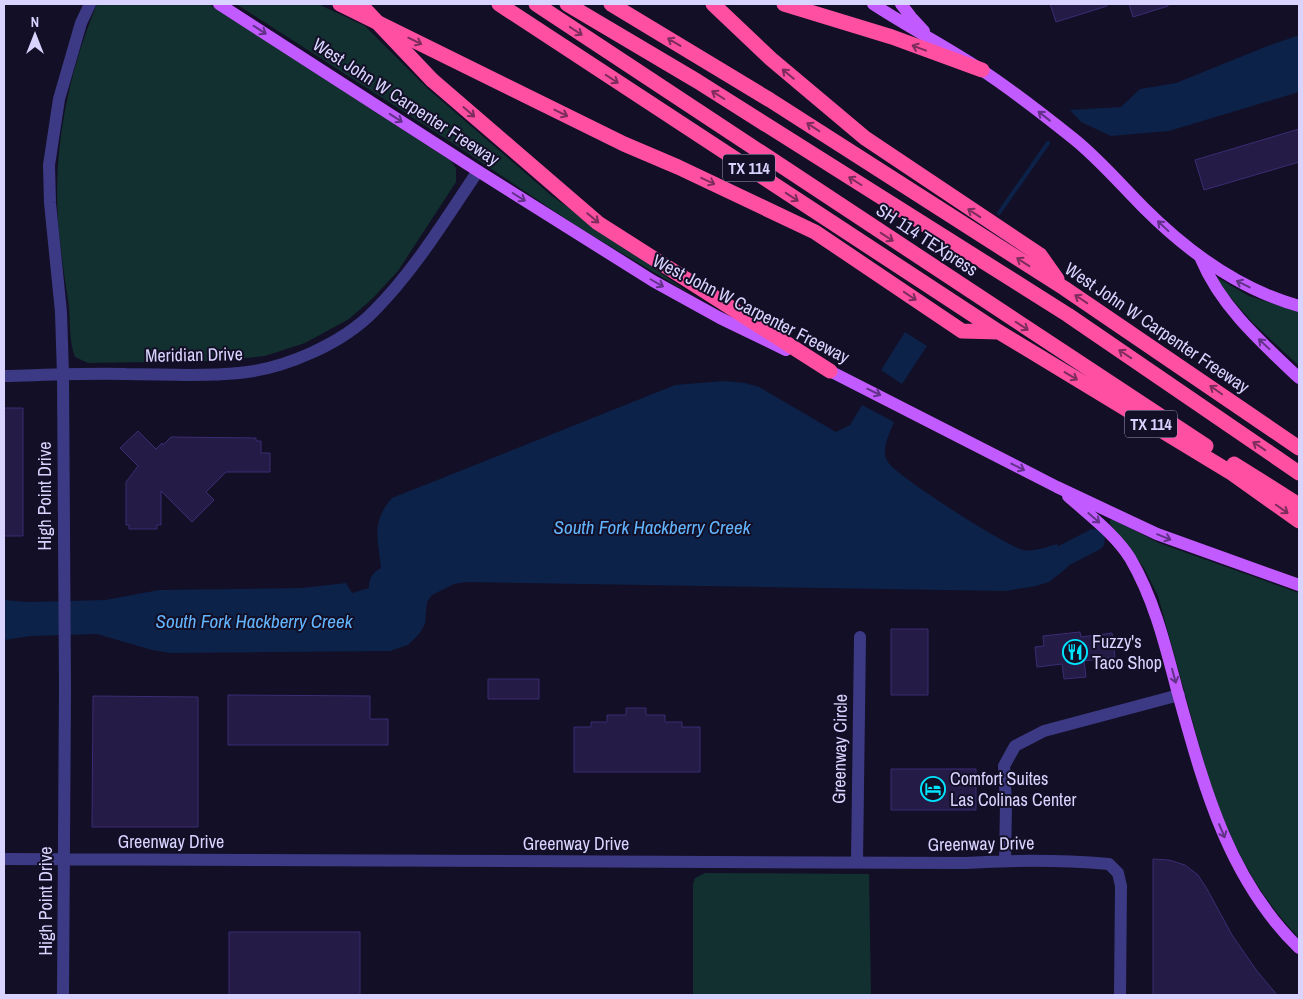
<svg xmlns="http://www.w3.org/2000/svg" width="1303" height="999" font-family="'Archivo Narrow',sans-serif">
  <rect width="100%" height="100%" fill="#130f26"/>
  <!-- green -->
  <path fill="#12302f" d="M97 4H209L451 161 456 168V182L398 271 372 299 349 319 305 343 265 356 223 361 88 363 75 357C68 339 71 319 68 300 64 274 60 247 58 220 53 147 69 71 97 4Z
    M236 4H318L365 26 427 88 552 196 692 295 578 227 460 148Z
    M1218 278 1249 296 1299 312V366L1254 324 1216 281Z
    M1110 520H1114L1159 543 1299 593V938C1258 896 1231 843 1211 788L1158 596 1144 568 1110 524Z
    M705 873 869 874 871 995H693V884L695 878Z"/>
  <!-- water -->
  <path fill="#0c2248" d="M1299 35V92L1169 131 1111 136 1081 122 1070 110 1121 107 1140 89 1176 83 1265 47Z
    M905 332 927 346 902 384 881 370Z
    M724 381 745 383 759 387 836 432 850 425 862 405 894 422C890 433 880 450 888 462 896 476 1006 546 1023 550 1035 552 1046 547 1057 544L1068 567 1049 582 1036 586 1005 591 467 582 454 584 432 595 427 602 425 624 419 634 408 645 390 651 171 653 152 650 97 634 31 636 4 640V600L28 602 105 600 159 590 302 588 346 583 352 593 369 588C369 578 372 573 381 568 378 539 371 522 392 498L675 385Z"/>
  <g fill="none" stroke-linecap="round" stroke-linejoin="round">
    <!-- stream -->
    <path stroke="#0c2248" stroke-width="4" d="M999 213 1048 143"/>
    <!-- river -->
    <path stroke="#0c2248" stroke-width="22" d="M1036 566H1044L1094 540"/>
  </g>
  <!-- building -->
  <path fill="#241b47" stroke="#3b2d73" d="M1050 4H1107V6L1056 22Z
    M1129 4H1168V6L1133 17Z
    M1299 129V162L1204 190 1195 160Z
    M4 408H23V536H4Z
    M138 431 156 449 162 443 163 445 171 437 256 438V441H261V453H270V472H226L206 492 214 500 192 522 161 491V525H157V529H129V525H126V482L138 466 120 448Z
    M891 629H928V695H891Z
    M1080 632 1081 637 1112 633 1115 657 1084 661 1086 677 1064 679 1062 664 1037 667 1035 647 1044 646 1043 636Z
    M488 679H539V699H488Z
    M228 695 370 696V719H388V745H228Z
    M93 696 198 697V827H92Z
    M626 708H646V715H665V722H682V727H700V772H574V727H591V722H607V715H626Z
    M891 769H976V810H891Z
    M1153 859 1169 860 1185 865 1198 875 1207 889 1232 935 1257 971 1277 995H1153Z
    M229 932H360V995H229Z"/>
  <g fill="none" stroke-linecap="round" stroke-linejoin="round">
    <!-- minor -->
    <path stroke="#3d3a85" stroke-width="12" d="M4 376C44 375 85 373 125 374 163 374 201 377 239 373 284 369 342 344 374 311 415 270 446 218 478 171
      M4 859 965 863C1013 860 1061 860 1109 864L1118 873 1121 886 1120 995
      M1005 861 1006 804 1004 766 1015 746 1044 731 1179 695
      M857 862 860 637
      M63 995 65 689 63 375 61 312 50 203 49 165 59 99 81 23 90 4"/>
    <!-- major -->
    <path stroke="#c25bff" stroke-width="12" d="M219 4 478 171 653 281 720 318 786 350
      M873 4C908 27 945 46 980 69 1012 90 1044 115 1074 139 1100 160 1121 185 1144 208 1188 252 1238 289 1299 306
      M901 4 911 17 924 31
      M1201 259C1221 307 1262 343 1299 378
      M822 367 1057 487 1157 534 1299 585
      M1068 496C1089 515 1115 534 1130 558 1154 599 1165 644 1177 690 1203 783 1227 878 1299 948"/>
    <!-- highway -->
    <path stroke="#ff4fa3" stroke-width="15" d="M340 4 624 144 678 167 815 232 962 331 999 332
      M499 4 999 332 1230 472 1299 521
      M536 4 1206 446
      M567 4 697 81 1068 315 1299 473
      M611 4 770 100 1064 288 1299 448
      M713 4 771 59 865 138 1040 255 1057 279
      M784 4 892 37 982 70
      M432 80 598 223 830 371
      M1234 464 1299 505"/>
    <!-- highway-bridge -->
    <path stroke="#ff4fa3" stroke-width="15" d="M360 4 432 80"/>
  </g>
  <!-- one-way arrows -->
  <defs><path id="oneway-shaft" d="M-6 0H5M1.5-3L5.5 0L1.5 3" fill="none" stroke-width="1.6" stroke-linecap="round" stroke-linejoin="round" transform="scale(1.25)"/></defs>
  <g stroke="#623188">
    <use href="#oneway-shaft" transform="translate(260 30) rotate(33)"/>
    <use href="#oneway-shaft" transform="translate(1044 116) rotate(-142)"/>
    <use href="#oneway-shaft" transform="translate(396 118) rotate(33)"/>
    <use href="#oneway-shaft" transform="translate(519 197) rotate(32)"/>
    <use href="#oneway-shaft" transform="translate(1163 226) rotate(-137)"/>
    <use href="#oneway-shaft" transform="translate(657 283) rotate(30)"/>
    <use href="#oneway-shaft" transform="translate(1243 284) rotate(-153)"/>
    <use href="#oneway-shaft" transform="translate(1264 344) rotate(-137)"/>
    <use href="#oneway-shaft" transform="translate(874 392) rotate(26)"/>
    <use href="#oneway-shaft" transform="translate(1018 467) rotate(27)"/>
    <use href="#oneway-shaft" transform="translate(1094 518) rotate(41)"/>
    <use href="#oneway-shaft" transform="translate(1164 537) rotate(22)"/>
    <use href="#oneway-shaft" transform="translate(1174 676) rotate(75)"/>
    <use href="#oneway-shaft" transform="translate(1222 831) rotate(67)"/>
  </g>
  <g stroke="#7d2c5e">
    <use href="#oneway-shaft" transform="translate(576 31) rotate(34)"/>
    <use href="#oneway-shaft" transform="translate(415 41) rotate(26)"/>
    <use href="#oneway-shaft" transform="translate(674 42) rotate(-149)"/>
    <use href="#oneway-shaft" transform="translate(919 48) rotate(-159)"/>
    <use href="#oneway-shaft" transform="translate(788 74) rotate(-140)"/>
    <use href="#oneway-shaft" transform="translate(612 79) rotate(33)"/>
    <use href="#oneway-shaft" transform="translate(718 95) rotate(-148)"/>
    <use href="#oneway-shaft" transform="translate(469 112) rotate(41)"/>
    <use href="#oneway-shaft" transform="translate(561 113) rotate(26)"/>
    <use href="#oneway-shaft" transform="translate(813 127) rotate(-147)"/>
    <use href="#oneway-shaft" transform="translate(708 181) rotate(25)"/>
    <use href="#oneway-shaft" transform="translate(855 181) rotate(-148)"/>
    <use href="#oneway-shaft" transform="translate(792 197) rotate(33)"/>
    <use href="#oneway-shaft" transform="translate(974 213) rotate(-147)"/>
    <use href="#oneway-shaft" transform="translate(593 218) rotate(40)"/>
    <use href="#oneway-shaft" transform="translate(887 237) rotate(33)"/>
    <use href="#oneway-shaft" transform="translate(1023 262) rotate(-147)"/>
    <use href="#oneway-shaft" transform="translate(910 296) rotate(34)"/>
    <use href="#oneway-shaft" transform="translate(1081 299) rotate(-146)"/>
    <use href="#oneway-shaft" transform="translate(1022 326) rotate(33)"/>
    <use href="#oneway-shaft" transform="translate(1125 354) rotate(-146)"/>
    <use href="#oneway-shaft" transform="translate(1071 376) rotate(31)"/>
    <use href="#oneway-shaft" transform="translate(1216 390) rotate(-145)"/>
    <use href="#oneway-shaft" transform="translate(1259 446) rotate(-146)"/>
    <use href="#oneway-shaft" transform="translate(1282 509) rotate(35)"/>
  </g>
  <!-- icons -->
  <defs>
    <symbol id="restaurant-ring" viewBox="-11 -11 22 22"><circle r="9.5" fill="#130f26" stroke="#00e5ff" stroke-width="1.5"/><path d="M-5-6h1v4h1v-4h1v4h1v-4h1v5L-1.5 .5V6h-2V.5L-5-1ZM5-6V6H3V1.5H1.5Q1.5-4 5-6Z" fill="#00e5ff"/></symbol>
    <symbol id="hotel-ring" viewBox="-11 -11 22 22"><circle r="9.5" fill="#130f26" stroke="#00e5ff" stroke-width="1.5"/><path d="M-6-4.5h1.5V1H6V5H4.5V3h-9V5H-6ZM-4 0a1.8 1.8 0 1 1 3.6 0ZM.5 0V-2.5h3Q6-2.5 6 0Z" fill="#00e5ff"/></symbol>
  </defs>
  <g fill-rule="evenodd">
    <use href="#restaurant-ring" x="1061" y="638" width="28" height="28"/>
    <use href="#hotel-ring" x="919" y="775" width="28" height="28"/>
  </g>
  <g text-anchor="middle" stroke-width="4" stroke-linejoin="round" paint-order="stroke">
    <!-- shield labels -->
    <g fill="#130f26" stroke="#9e99be" stroke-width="1">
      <rect x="723" y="154.5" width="52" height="27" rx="4"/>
      <rect x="1125" y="410.5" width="52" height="27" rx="4"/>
    </g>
    <g font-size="16" font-weight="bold" fill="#d9d4ff">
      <text x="749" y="174">TX 114</text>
      <text x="1151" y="430">TX 114</text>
    </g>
    <!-- street labels -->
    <g font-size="18" fill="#d9d4ff" stroke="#130f26">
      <text transform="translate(406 102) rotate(33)" y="6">West John W Carpenter Freeway</text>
      <text transform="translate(927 240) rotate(33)" y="6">SH 114 TEXpress</text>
      <text transform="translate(751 309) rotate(27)" y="6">West John W Carpenter Freeway</text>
      <text transform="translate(1157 328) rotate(34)" y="6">West John W Carpenter Freeway</text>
      <text transform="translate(194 355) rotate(-1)" y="6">Meridian Drive</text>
      <text transform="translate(45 496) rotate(-90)" y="6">High Point Drive</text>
      <text transform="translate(840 749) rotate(-89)" y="6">Greenway Circle</text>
      <text x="171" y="848">Greenway Drive</text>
      <text x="576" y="850">Greenway Drive</text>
      <text transform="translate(981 844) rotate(-1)" y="6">Greenway Drive</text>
      <text transform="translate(46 901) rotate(-90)" y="6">High Point Drive</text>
    </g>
    <!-- poi labels -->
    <g font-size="18" fill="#d9d4ff" stroke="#130f26" text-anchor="start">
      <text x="1092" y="648">Fuzzy's<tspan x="1092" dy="21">Taco Shop</tspan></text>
      <text x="950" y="785">Comfort Suites<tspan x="950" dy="21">Las Colinas Center</tspan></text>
    </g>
    <!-- water labels -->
    <g font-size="19" font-style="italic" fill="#62b6ff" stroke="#130f26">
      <text x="652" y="534">South Fork Hackberry Creek</text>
      <text x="254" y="628">South Fork Hackberry Creek</text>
    </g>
  </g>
  <!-- border -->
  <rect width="1303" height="999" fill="none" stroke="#d9d4ff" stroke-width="10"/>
  <!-- north arrow -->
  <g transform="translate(35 35)" stroke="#130f26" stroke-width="4" paint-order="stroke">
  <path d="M0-4L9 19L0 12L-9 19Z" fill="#d9d4ff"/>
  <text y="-8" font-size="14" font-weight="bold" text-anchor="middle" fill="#d9d4ff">N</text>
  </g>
</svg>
